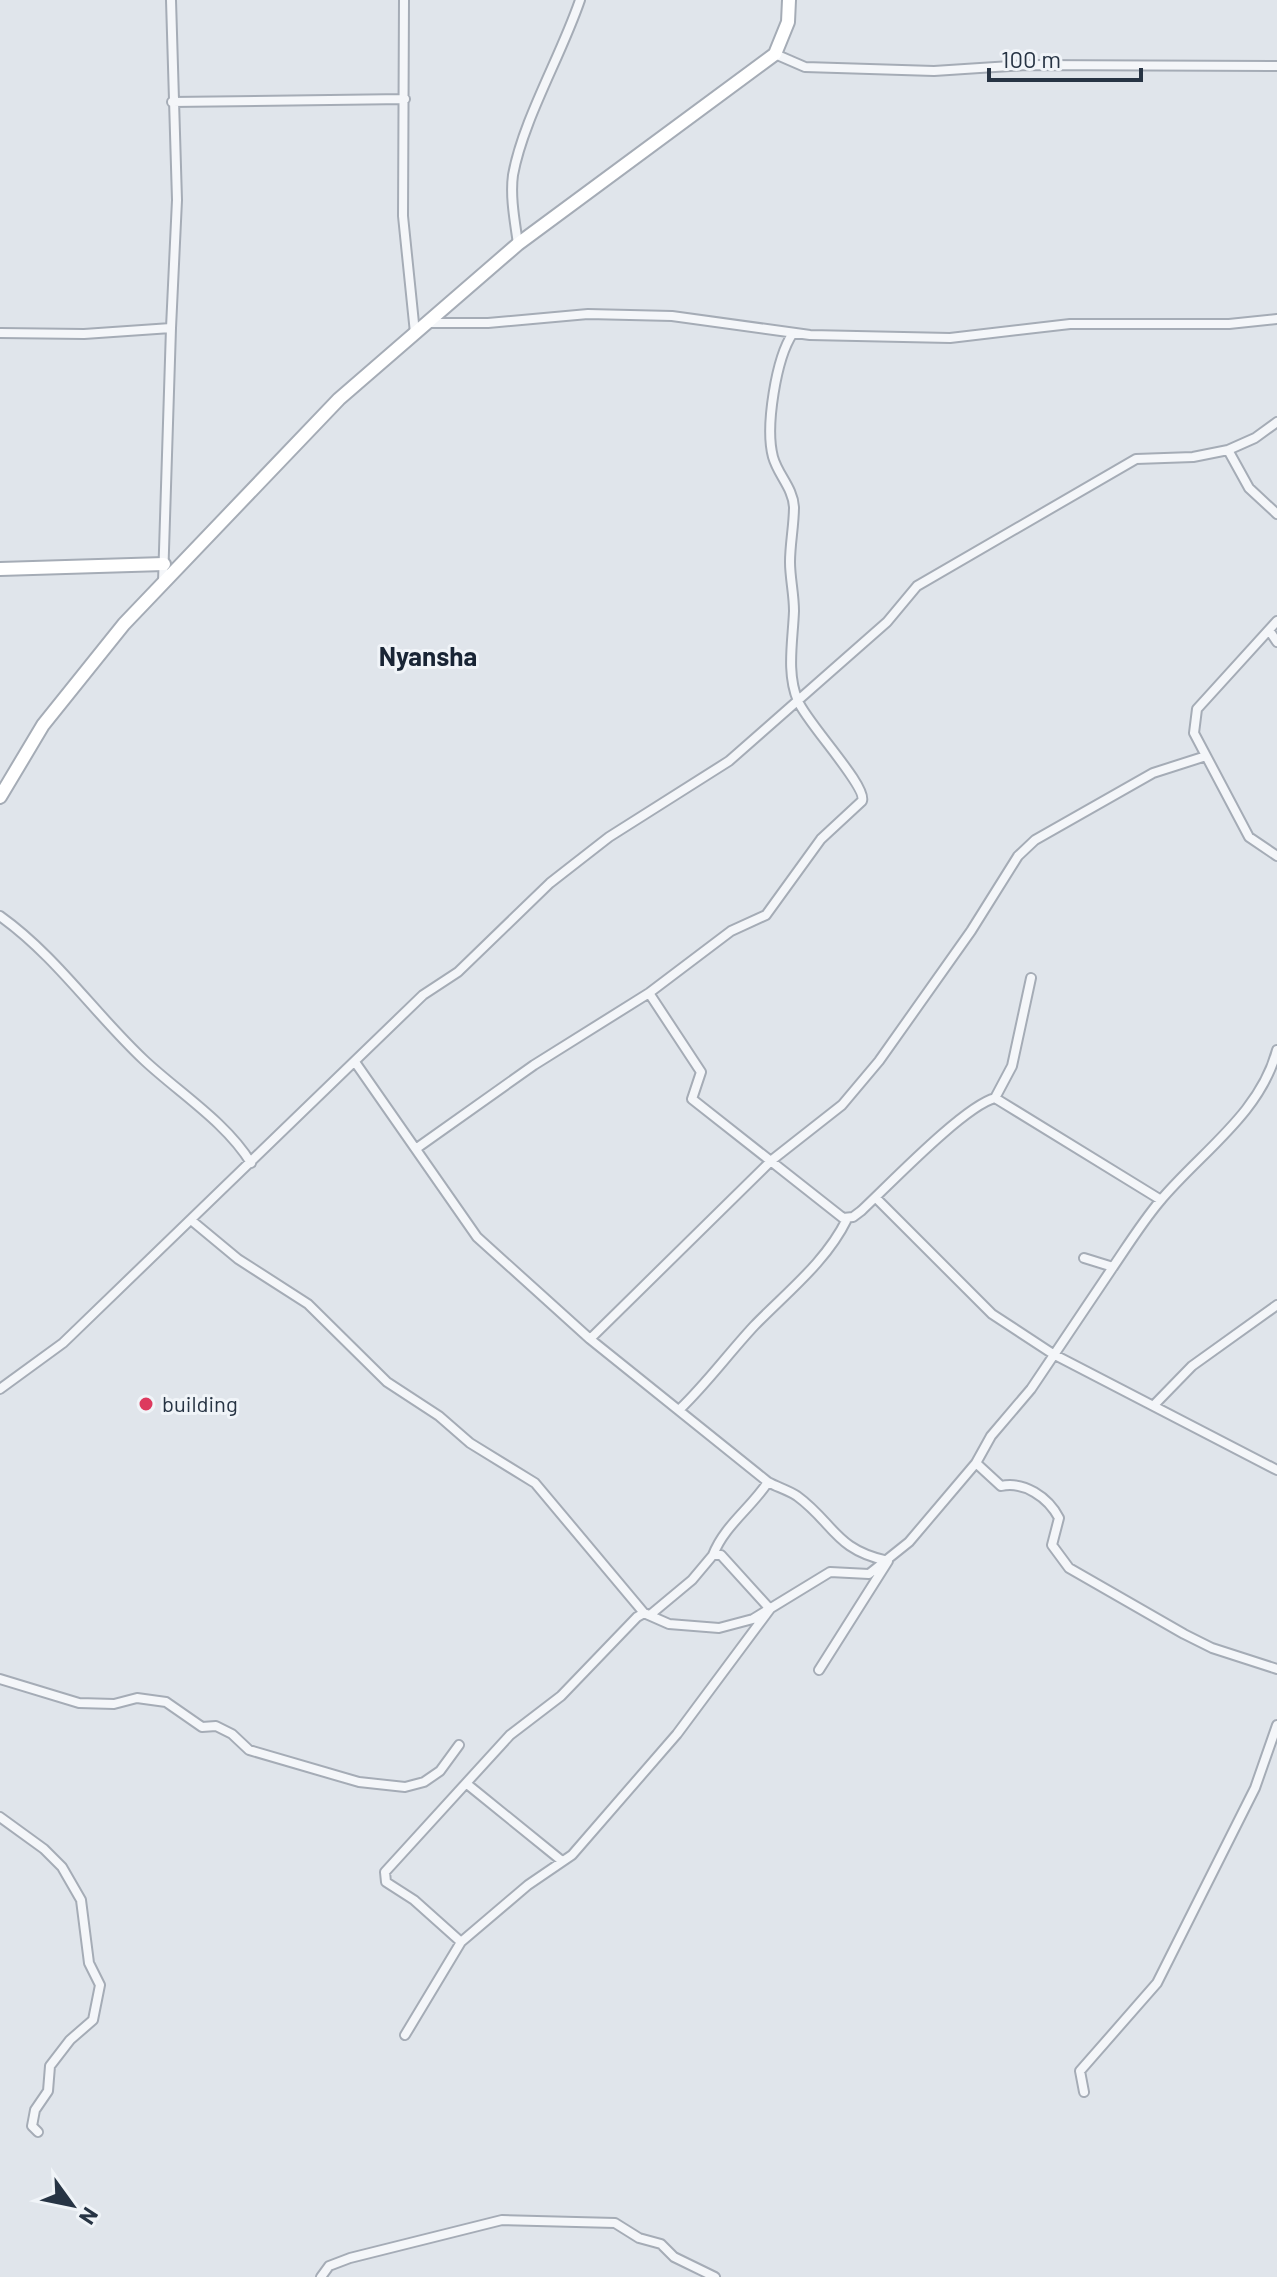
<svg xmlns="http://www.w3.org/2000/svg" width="1277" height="2277" font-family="Barlow,sans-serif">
  <rect width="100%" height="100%" fill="#e0e5eb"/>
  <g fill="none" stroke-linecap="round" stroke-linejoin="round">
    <defs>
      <path id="street" d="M171 0 177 200 171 328
        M404 0 403 216 415 333
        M775 54 805 67 934 71 1026 65 1277 66
        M172 102 405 99
        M518 244C515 222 510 197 513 175 523 120 561 56 580 0
        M426 323H488L588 314 672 316 810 335 950 338 1070 324H1229L1277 319
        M0 333 84 334 171 328 163 582
        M1228 450 1249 488 1277 514
        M1277 621 1197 709 1194 733 1249 837 1277 856
        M1269 630 1277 642
        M0 916C56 956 94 1013 144 1060 178 1092 226 1122 251 1163
        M649 993 701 1072 692 1099 843 1218 853 1217 861 1211C888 1186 964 1106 995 1098L1161 1200
        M355 1062 477 1237 590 1339 768 1482C777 1487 788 1490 797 1496 834 1523 835 1550 888 1561L819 1670
        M995 1098 1012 1066 1031 978
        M417 1148 534 1065 649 993 731 931 766 915 821 839 862 801C868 787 807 723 798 701 786 673 793 640 794 611 794 594 790 578 790 562 790 544 794 525 794 507 793 488 778 475 773 457 765 427 776 358 793 333
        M876 1198 992 1314 1053 1354 1277 1470
        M191 1220 238 1259 308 1304 387 1382 439 1416 470 1443 535 1483 644 1613
        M1113 1267C1128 1245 1143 1221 1160 1201 1201 1152 1260 1114 1277 1050
        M590 1339 772 1160 842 1105 879 1061 971 931 1018 856 1035 840 1153 773 1206 756
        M0 1389 63 1343 423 995 458 972 550 883 609 837 729 761 887 622 917 586 1136 459 1193 457 1228 450 1255 438 1277 422
        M1155 1404 1192 1366 1277 1305
        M680 1409C707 1383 728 1354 754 1326 787 1292 826 1262 847 1219
        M976 1463 991 1436 1031 1389 1113 1267 1084 1258
        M713 1555C724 1526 751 1508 768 1482
        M0 1679 79 1703 114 1704 137 1698 166 1702 202 1727 216 1726 232 1734 249 1750 359 1782 405 1787 424 1782 440 1771 459 1745
        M467 1784 562 1861
        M0 1817 44 1849 62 1867 81 1900 89 1963 100 1985 93 2020 70 2040 50 2066 48 2091 35 2110 32 2126 38 2132
        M461 1942 414 1900 386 1882 385 1872 510 1735 561 1696 637 1617 644 1613 669 1624 719 1628 753 1619 830 1572 869 1574 909 1542 976 1463 1001 1486C1024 1481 1048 1497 1059 1518L1052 1545 1069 1568 1184 1634 1212 1648 1277 1669
        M405 2035 461 1942 528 1885 572 1855 677 1734 770 1609 721 1555H713L692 1580 650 1615
        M1084 2092 1080 2071 1157 1983 1255 1788 1277 1725
        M321 2277 329 2266 350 2258 502 2220 615 2223 639 2238 661 2244 674 2257 715 2277"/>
      <path id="secondary" d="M0 569 164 564
        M0 797 43 725 124 624 339 399 518 244 775 54 788 22 789 0"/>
    </defs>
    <!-- street casing -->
    <use href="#street" stroke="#a5acb6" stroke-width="12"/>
    <!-- secondary casing -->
    <use href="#secondary" stroke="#a5acb6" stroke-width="16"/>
    <!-- street -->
    <use href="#street" stroke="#f4f6f9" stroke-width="8"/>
    <!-- secondary -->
    <use href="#secondary" stroke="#fff" stroke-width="12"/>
  </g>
  <!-- markers -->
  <circle fill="#dd395e" stroke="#f0f4f8" stroke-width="3" cx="146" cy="1404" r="8"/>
  <g text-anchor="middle" stroke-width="6" stroke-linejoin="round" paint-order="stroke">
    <!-- poi labels -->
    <g font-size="22" fill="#273444" stroke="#f0f4f8" text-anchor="start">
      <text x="162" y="1412">building</text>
    </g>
    <!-- quarter labels -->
    <g font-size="26" font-weight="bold" fill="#192535" stroke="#f0f4f8">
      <text x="428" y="666">Nyansha</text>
    </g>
  </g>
  <!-- north arrow -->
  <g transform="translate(72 2205) rotate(123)" stroke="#f0f4f8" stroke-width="6" paint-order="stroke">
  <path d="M0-6L14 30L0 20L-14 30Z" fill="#273444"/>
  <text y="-12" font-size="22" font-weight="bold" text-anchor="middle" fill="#273444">N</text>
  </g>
  <!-- scale -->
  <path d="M989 68v12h152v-12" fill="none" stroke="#273444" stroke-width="4"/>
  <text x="1001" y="68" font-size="24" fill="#273444" stroke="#f0f4f8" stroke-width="6" paint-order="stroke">100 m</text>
</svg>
